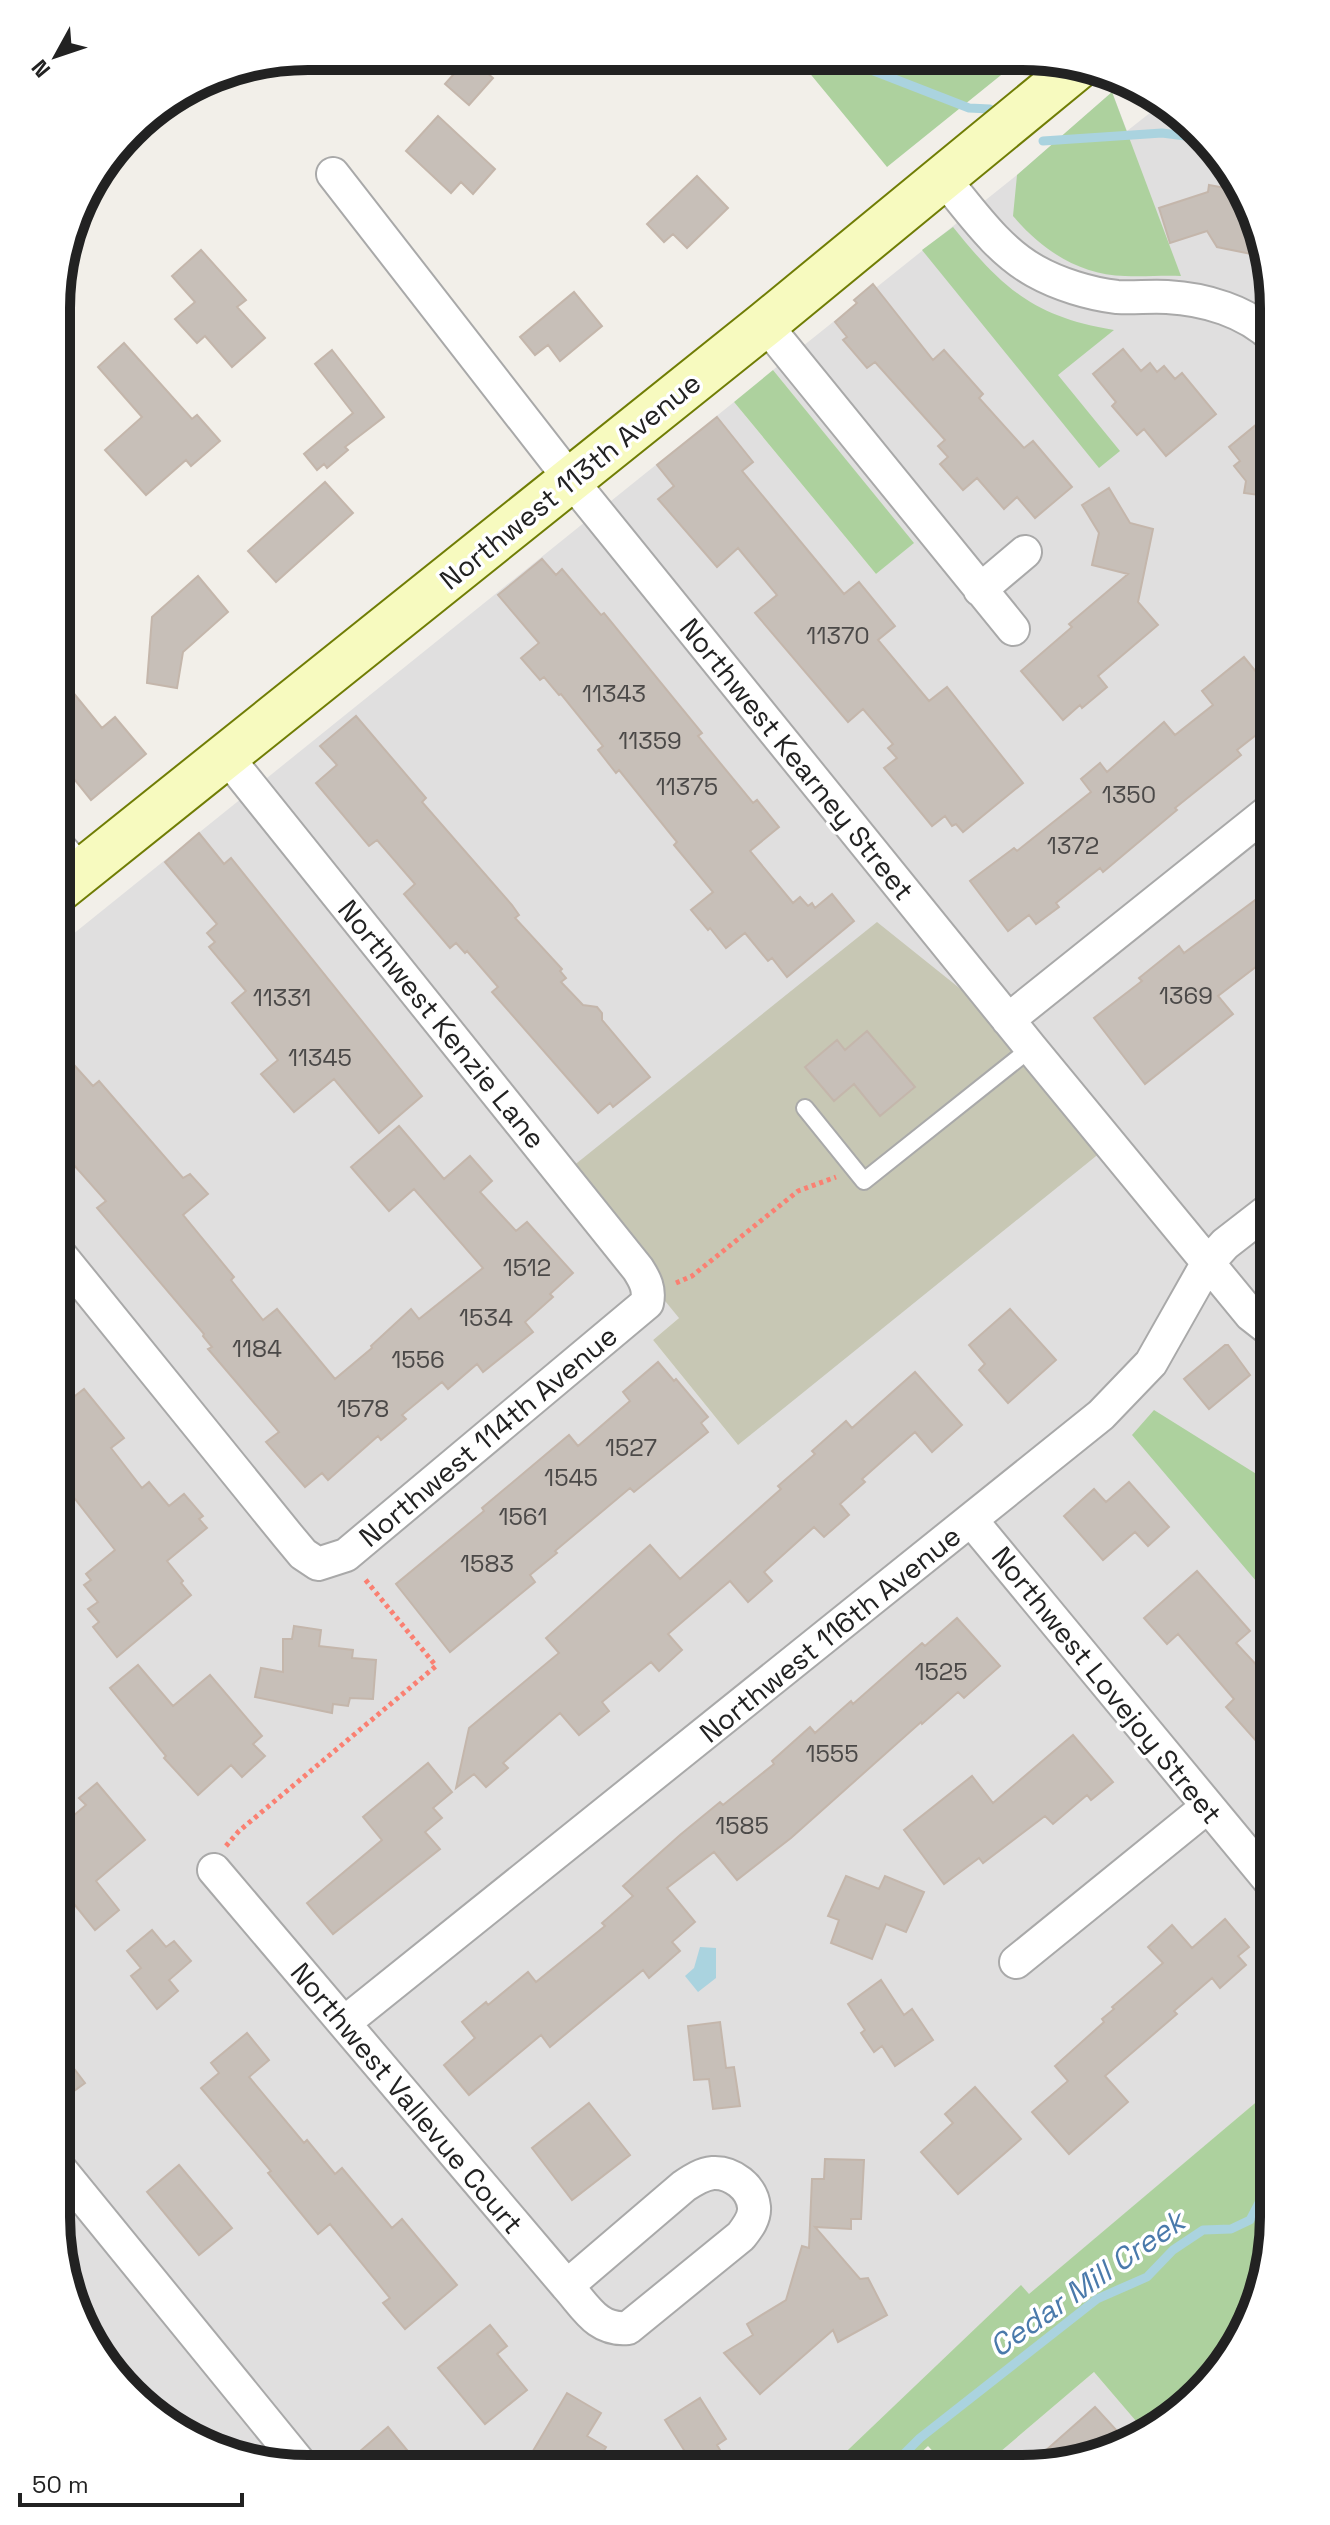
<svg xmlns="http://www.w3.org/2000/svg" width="1330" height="2525" font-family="'Space Grotesk',sans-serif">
  <rect width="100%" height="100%" fill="#f2efe9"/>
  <!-- residential -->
  <path fill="#e0dfdf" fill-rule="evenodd" d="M1112 92 1127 131 1160 105 1188 118 1261 227 1274 308 1273 2088 1029 2295 1021 2286 829 2468 275 2467 197 2443 142 2407 69 2298 56 2217 57 947 734 402 876 574 913 543 773 370 1017 175ZM679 1318 738 1445 653 1340Z
    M1094 2372 1147 2434 1103 2456 1022 2469H980Z"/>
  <!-- construction -->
  <path fill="#c7c7b4" d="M877 922 1028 1043 1111 1144 738 1445 653 1340 679 1318 562 1175Z"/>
  <!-- forest -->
  <path fill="#add19e" d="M798 59 1016 60V63L887 167Z
    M1112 92 1181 276C1163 275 1144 277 1125 276 1079 275 1042 250 1013 216L1017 175Z
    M953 227C1002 288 1034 317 1114 330L1058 375 1120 451 1099 468 922 250Z
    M773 370 914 543 876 574 734 402Z
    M1154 1410 1274 1485V1602L1132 1435Z
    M1273 2088V2234L1255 2313 1222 2371 1162 2426 1147 2434 1094 2372 980 2469H949L928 2446 904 2469 829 2468 1021 2285 1029 2294Z"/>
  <!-- water -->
  <path fill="#aad3df" d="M700 1947 716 1948V1978L698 1992 685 1976 694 1968Z"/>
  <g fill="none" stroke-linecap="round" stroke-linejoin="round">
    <!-- stream -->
    <path stroke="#aad3df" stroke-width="9" d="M843 59 969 108 990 109
      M1043 141 1162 133 1201 138
      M889 2469 920 2438 1097 2299 1147 2277 1173 2250 1203 2230 1231 2229 1250 2220 1270 2182 1273 2181"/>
  </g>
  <!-- building -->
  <path fill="#c7bfb8" stroke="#c4b6ab" stroke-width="2" d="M469 57 493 78 469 105 445 84Z
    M438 116 495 169 473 194 461 182 451 193 406 151Z
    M697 176 728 208 687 248 673 234 664 242 647 224Z
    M1209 185 1236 190 1261 227 1266 257 1217 247 1207 231 1170 243 1159 208 1208 192Z
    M201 250 246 300 237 307 265 338 232 367 205 336 197 343 175 319 195 302 172 276Z
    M873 284 933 360 944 350 983 394 979 398 1024 448 1033 441 1072 487 1035 518 1017 497 1004 509 977 478 963 490 940 464 948 457 938 446 945 440 875 362 867 368 843 340 847 337 835 322 857 303 854 300Z
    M574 292 602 326 560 361 548 345 535 355 520 337Z
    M124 343 192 419 197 415 220 441 191 466 186 460 146 495 105 450 142 417 98 367Z
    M1123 349 1141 371 1150 363 1157 372 1164 366 1175 379 1182 373 1216 414 1166 456 1144 429 1137 435 1112 406 1116 402 1093 374Z
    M332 350 384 417 345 447 348 450 327 468 324 464 317 470 304 454 353 413 315 364Z
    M1274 410V497L1244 493 1246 481 1234 466 1240 461 1229 447Z
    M717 417 753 462 742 471 844 594 859 582 895 626 878 640 929 701 947 687 1023 783 963 832 956 824 952 826 945 816 932 826 884 768 897 758 888 748 893 744 863 709 848 722 755 613 777 595 738 548 717 567 658 499 674 486 657 465Z
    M325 482 353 513 276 582 248 551Z
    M1109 488 1130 523 1153 529 1138 602 1158 625 1098 676 1107 687 1082 708 1080 705 1063 720 1021 671 1072 627 1069 624 1128 574 1092 565 1099 533 1082 505Z
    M542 559 556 575 562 569 601 615 604 613 702 733 698 736 753 803 757 800 779 827 750 851 793 903 800 897 808 906 812 903 815 908 832 894 854 921 787 977 772 958 768 961 745 933 726 948 710 928 708 930 691 910 713 892 674 845 677 842 619 770 616 773 598 750 603 746 561 694 559 695 544 677 540 680 521 658 539 643 498 595Z
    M198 576 228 612 183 652 177 688 147 683 152 617Z
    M1244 657 1274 694V721L1237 750 1241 755 1175 808 1177 810 1103 872 1100 868 1056 903 1059 907 1036 924 1029 915 1008 931 970 881 1014 848 1017 851 1091 792 1081 779 1100 763 1107 772 1164 722 1175 735 1213 705 1202 691Z
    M58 674 102 728 115 717 146 754 91 800 58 759Z
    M356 716 426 798 422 802 512 905 519 915 515 918 562 969 560 971 566 978 561 982 583 1005 597 1007 602 1013V1020L650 1077 613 1107 610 1103 598 1113 492 992 498 987 467 951 465 953 456 943 450 948 404 894 415 884 377 840 369 846 316 783 337 765 320 746Z
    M199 833 224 864 231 858 422 1096 379 1133 334 1079 294 1112 261 1074 278 1060 232 1003 246 991 209 947 215 942 207 933 217 924 165 862Z
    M1274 886V953L1218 996 1233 1014 1145 1084 1094 1018 1142 981 1139 978 1179 946 1184 953Z
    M867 1031 915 1087 880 1116 854 1084 834 1101 805 1067 837 1040 845 1050Z
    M57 1046 93 1086 99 1081 183 1178 190 1174 208 1194 183 1215 234 1277 231 1280 263 1320 277 1309 335 1379 372 1348 371 1346 411 1309 419 1319 483 1268 414 1189 389 1211 351 1167 399 1126 444 1179 470 1156 492 1181 480 1192 516 1231 527 1222 573 1273 550 1294 553 1297 525 1322 533 1332 483 1372 477 1364 448 1389 442 1382 402 1415 406 1419 381 1440 378 1436 328 1480 322 1473 305 1487 266 1442 279 1432 208 1349 212 1347 203 1336 204 1334 97 1208 106 1201 57 1146Z
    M1010 1309 1056 1360 1008 1403 979 1370 985 1364 969 1345Z
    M1225 1345H1228L1250 1375 1209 1409 1184 1379Z
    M658 1362 674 1381 676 1379 708 1417 701 1423 708 1432 634 1492 630 1488 555 1551 557 1553 530 1575 535 1582 450 1652 396 1584 484 1511 482 1508 569 1435 578 1446 630 1401 623 1392Z
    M915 1372 962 1425 932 1452 915 1432 862 1479 865 1482 840 1504 849 1515 824 1537 814 1527 764 1572 772 1581 748 1602 730 1581 668 1634 682 1650 659 1671 651 1662 602 1702 609 1711 579 1735 560 1713 503 1763 508 1768 486 1787 474 1774 456 1788 469 1728 559 1653 546 1638 650 1545 680 1579 781 1489 778 1486 815 1454 812 1451 846 1421 852 1428Z
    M84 1389 124 1438 111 1448 142 1488 149 1482 169 1506 184 1494 203 1516 199 1519 207 1528 167 1561 183 1581 181 1583 191 1595 117 1657 93 1627 99 1622 88 1609 98 1602 84 1585 91 1580 86 1574 115 1550 57 1476V1410Z
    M1129 1482 1169 1527 1148 1546 1135 1532 1103 1560 1064 1516 1094 1489 1106 1502Z
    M1197 1571 1250 1631 1236 1643 1274 1684V1761L1226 1707 1234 1699 1178 1634 1167 1644 1144 1618Z
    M957 1618 1000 1666 964 1698 958 1692 922 1724 921 1722 791 1838 737 1880 714 1852 667 1888 695 1922 672 1942 680 1951 649 1978 643 1970 550 2047 541 2035 469 2095 444 2065 475 2038 462 2022 486 2002 488 2005 528 1972 536 1982 605 1926 602 1923 633 1896 623 1886 680 1835 720 1802 723 1805 774 1764 772 1761 810 1727 815 1733 851 1701 853 1704 922 1643 925 1646Z
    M294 1626 321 1630 319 1646 353 1650 352 1658 376 1660 373 1699 350 1698 348 1706 333 1704 332 1713 255 1697 261 1668 283 1672V1639H292Z
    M138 1665 173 1706 210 1675 262 1736 253 1744 265 1756 242 1777 231 1765 198 1795 164 1758 166 1756 110 1688Z
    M1073 1735 1113 1782 1091 1800 1087 1795 1053 1824 1045 1816 983 1863 979 1858 944 1884 904 1830 972 1776 993 1803Z
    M428 1763 452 1792 433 1808 442 1818 425 1832 440 1849 333 1934 307 1903 382 1840 363 1817Z
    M97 1783 145 1840 96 1881 119 1910 95 1930 62 1889 67 1884 56 1871V1851L69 1840 59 1828 86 1805 79 1798Z
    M846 1876 879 1889 885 1876 924 1892 906 1932 886 1924 872 1959 831 1943 839 1920 828 1916Z
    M1225 1919 1249 1947 1238 1956 1246 1965 1220 1988 1212 1978 1174 2011 1177 2014 1105 2076 1128 2102 1069 2154 1032 2112 1068 2081 1055 2066 1104 2022 1102 2019 1114 2009 1112 2007 1163 1963 1148 1947 1172 1925 1192 1948Z
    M152 1930 166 1947 174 1941 191 1961 169 1980 178 1991 157 2009 131 1976 141 1968 127 1951Z
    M881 1980 904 2015 912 2009 933 2040 895 2066 882 2046 874 2052 861 2033 865 2030 848 2004Z
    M720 2022 726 2068 734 2067 740 2106 713 2109 709 2079 694 2080 688 2026Z
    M247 2033 269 2060 249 2077 304 2143 307 2140 335 2174 342 2168 392 2228 402 2219 457 2285 405 2329 383 2303 390 2298 330 2224 318 2234 268 2173 271 2171 201 2088 219 2073 211 2063Z
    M56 2045 85 2083 56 2104Z
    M975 2087 1021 2139 958 2194 921 2152 953 2123 945 2114Z
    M589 2103 630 2155 572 2200 532 2148Z
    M825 2159 864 2160 861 2219H851V2229L815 2227 860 2279 868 2278 887 2315 838 2342 833 2330 760 2394 724 2353 753 2335 747 2324 786 2300 802 2246 809 2248 812 2179H824Z
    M179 2165 232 2228 199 2255 147 2192Z
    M490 2325 507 2346 497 2354 527 2390 485 2424 438 2368Z
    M567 2393 601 2413 587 2436 606 2447 594 2468H523Z
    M700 2398 726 2439 717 2445 731 2468H656L684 2450 665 2420Z
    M1095 2407 1128 2443 1103 2456 1026 2468Z
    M388 2427 421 2467H372L359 2452Z"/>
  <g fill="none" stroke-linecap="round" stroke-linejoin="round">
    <defs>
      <path id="lane" d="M805 1108 864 1181 1031 1048"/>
      <path id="street" d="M333 174 571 480 1031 1048 1251 1315 1274 1333
        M944 179C971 211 997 250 1035 271 1058 284 1090 294 1117 297 1134 298 1150 296 1167 297 1205 299 1246 311 1274 338
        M765 324 1013 629
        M980 590 1025 552
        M57 845 81 872
        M1008 1020 1274 807
        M57 1251 288 1536 303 1554 318 1564 346 1555 647 1303C650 1289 645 1280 638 1269L227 757
        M971 1520 1274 1886
        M214 1870 567 2286C586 2307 597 2331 628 2328L741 2236C748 2227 755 2218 754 2207 752 2187 732 2172 713 2173 702 2174 693 2180 684 2186L567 2286
        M1016 1962 1207 1807
        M344 2023 1101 1415 1151 1363 1207 1264 1225 1244 1274 1206
        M56 2164 303 2467"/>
      <path id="secondary" d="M57 891 765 324 1080 65"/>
    </defs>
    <!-- lane casing -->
    <use href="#lane" stroke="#a9a9a9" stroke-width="20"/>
    <!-- street casing -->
    <use href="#street" stroke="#a9a9a9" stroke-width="36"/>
    <!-- secondary casing -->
    <use href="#secondary" stroke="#707d05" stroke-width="48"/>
    <!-- path -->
    <path stroke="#fa8072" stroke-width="5" stroke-dasharray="4 4" stroke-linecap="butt" d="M676 1283 692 1276 798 1191 836 1177
      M226 1846 239 1831 436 1666 364 1578"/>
    <!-- lane -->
    <use href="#lane" stroke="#fff" stroke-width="16"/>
    <!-- street -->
    <use href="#street" stroke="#fff" stroke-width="32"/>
    <!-- secondary -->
    <use href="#secondary" stroke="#f7fabf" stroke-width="44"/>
  </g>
  <g text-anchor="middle" stroke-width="7" stroke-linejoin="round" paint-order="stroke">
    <!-- number labels -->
    <g font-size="24" fill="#4b4948">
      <text x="838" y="644">11370</text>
      <text x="614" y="702">11343</text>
      <text x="650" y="749">11359</text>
      <text x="687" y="795">11375</text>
      <text x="1129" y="803">1350</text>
      <text x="1073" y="854">1372</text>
      <text x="1186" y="1004">1369</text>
      <text x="282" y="1006">11331</text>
      <text x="320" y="1066">11345</text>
      <text x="527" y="1276">1512</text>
      <text x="486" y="1326">1534</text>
      <text x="257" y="1357">1184</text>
      <text x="418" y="1368">1556</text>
      <text x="363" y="1417">1578</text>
      <text x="631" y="1456">1527</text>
      <text x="571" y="1486">1545</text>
      <text x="523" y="1525">1561</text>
      <text x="487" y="1572">1583</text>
      <text x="941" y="1680">1525</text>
      <text x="832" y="1762">1555</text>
      <text x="742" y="1834">1585</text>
    </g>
    <!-- street labels -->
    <g font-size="28" fill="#222" stroke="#fff">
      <text transform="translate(570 481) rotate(-39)" y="10">Northwest 113th Avenue</text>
      <text transform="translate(797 759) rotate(51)" y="10">Northwest Kearney Street</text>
      <text transform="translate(442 1024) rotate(51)" y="10">Northwest Kenzie Lane</text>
      <text transform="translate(488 1436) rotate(-40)" y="10">Northwest 114th Avenue</text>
      <text transform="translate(830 1634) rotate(-39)" y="10">Northwest 116th Avenue</text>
      <text transform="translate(1107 1685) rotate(51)" y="10">Northwest Lovejoy Street</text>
      <text transform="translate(407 2098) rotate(50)" y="10">Northwest Vallevue Court</text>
    </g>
    <!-- water labels -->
    <g font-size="30" font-style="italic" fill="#4a7aab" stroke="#fff">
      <text transform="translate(1087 2284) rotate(-35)" y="10">Cedar Mill Creek</text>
    </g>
  </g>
  <!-- crop -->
  <path d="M0 0H1330V2525H0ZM308 70H1022A238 238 0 0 1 1260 308V2217A238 238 0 0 1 1022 2455H308A238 238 0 0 1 70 2217V308A238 238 0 0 1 308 70Z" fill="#fff" fill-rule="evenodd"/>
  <path fill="none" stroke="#222" stroke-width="10" d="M308 70H1022A238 238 0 0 1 1260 308V2217A238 238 0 0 1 1022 2455H308A238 238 0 0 1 70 2217V308A238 238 0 0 1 308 70Z"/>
  <!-- north arrow -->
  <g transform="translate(56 56) rotate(230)" stroke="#ffffff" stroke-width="6" paint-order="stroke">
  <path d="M0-6L14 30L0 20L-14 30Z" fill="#222222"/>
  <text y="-12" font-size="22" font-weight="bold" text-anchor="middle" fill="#222222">N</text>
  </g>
  <!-- scale -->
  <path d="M20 2493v12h222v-12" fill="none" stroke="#222222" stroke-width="4"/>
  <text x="32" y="2493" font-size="24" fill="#222222" stroke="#ffffff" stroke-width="6" paint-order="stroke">50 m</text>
</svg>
